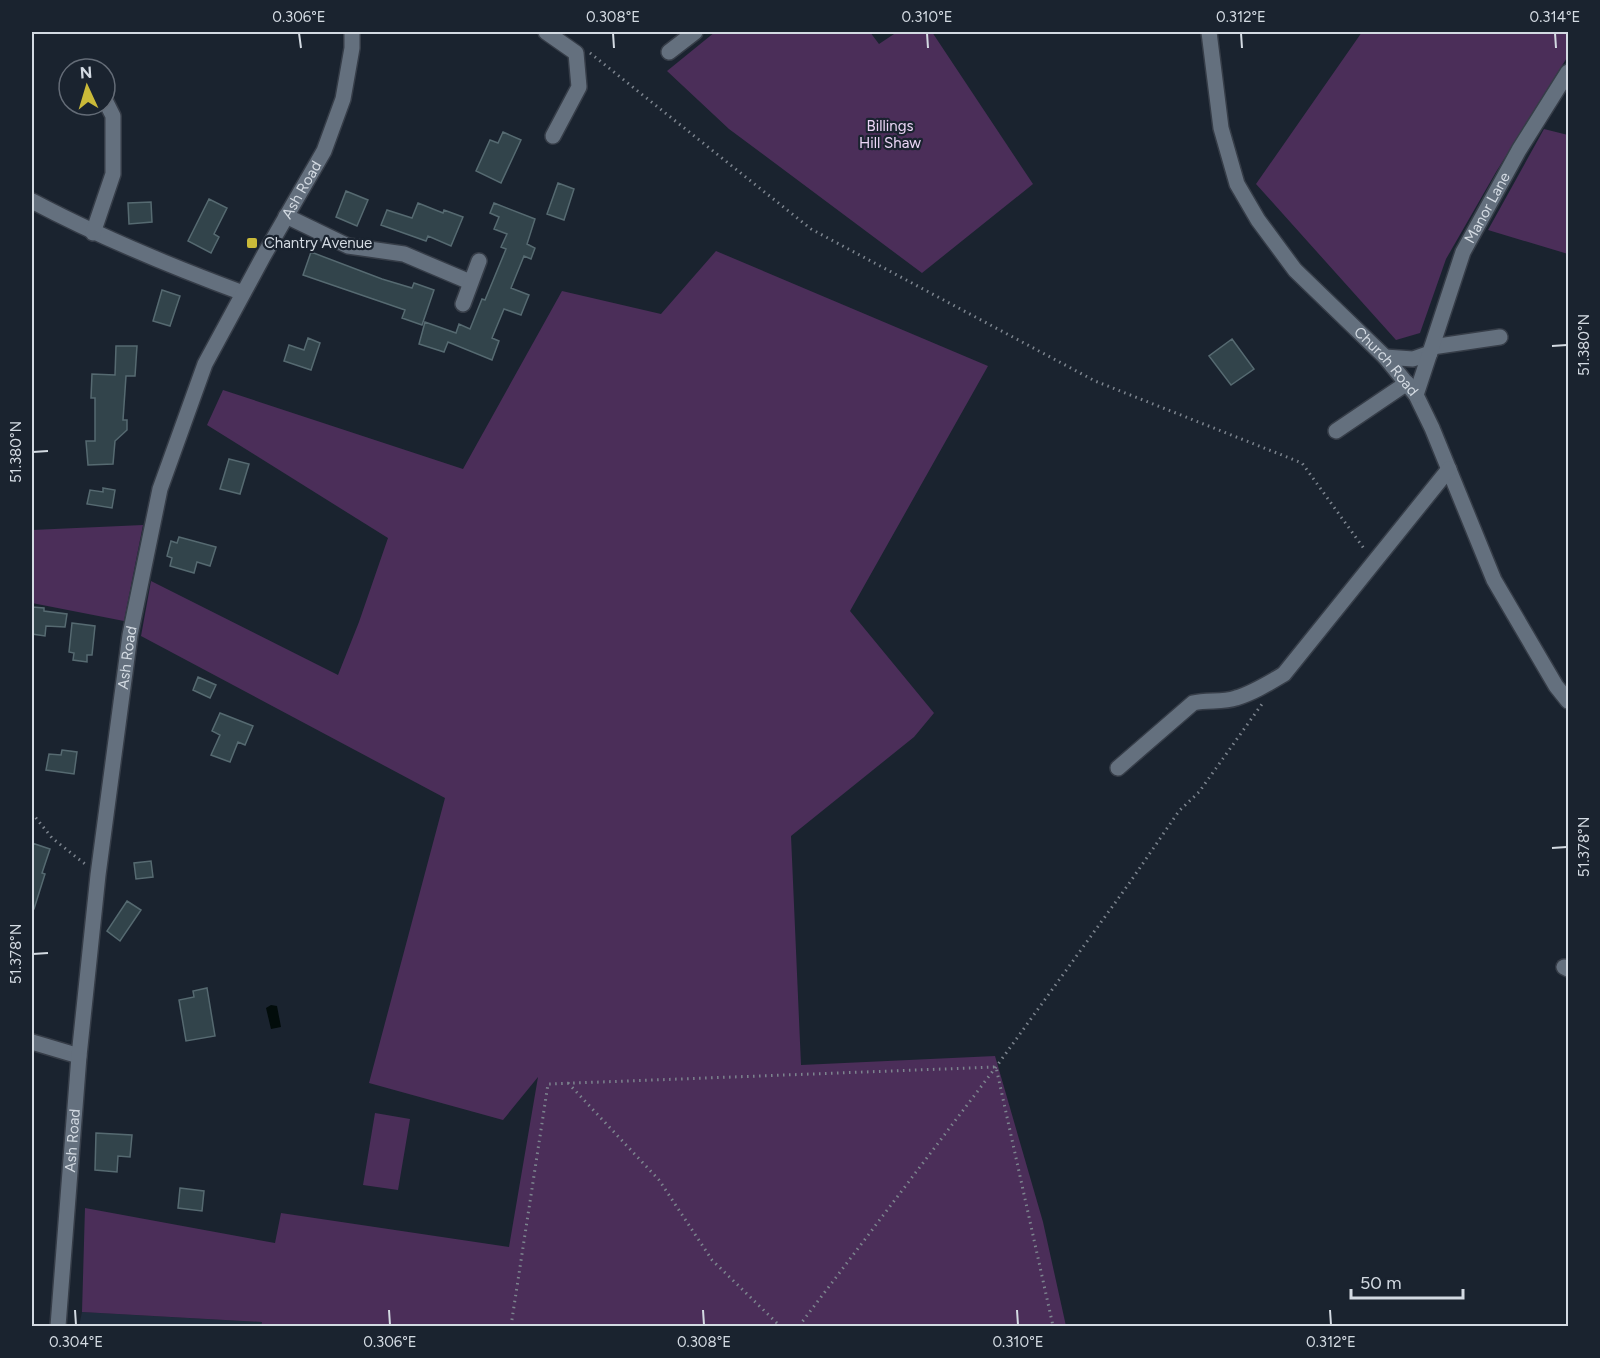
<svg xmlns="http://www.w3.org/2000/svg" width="1600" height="1358" font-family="Figtree,sans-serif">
  <rect width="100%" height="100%" fill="#1a232f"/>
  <!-- built -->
  <path fill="#1f2c3d" d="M82 1312 262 1322 261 1326H79Z"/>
  <!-- green -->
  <path fill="#4b2e59" d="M715 32H870L879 44 897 32H932L1033 184 922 273 729 129 667 71Z
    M1362 32H1568V56L1496 172 1446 259 1420 333 1396 340 1256 184Z
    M1544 129 1568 135V254L1488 230Z
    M716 251 988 366 850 611 934 713 914 737 791 836 801 1065 995 1056 1043 1222 1066 1326H261L262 1322 82 1312 85 1208 275 1243 281 1213 509 1247 538 1077 503 1120 369 1083 445 798 141 636 151 581 338 675 359 622 388 538 207 425 223 390 463 469 562 291 661 314Z
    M143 525 124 621 32 603V530Z
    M375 1113 410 1119 398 1190 363 1185Z"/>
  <!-- water -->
  <path fill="#020c0b" d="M271 1005 277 1006 281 1027 271 1029 266 1008Z"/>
  <!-- building -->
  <path fill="#32444b" stroke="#566a71" stroke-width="1.5" d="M503 132 521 140 501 183 476 171 490 140 498 143Z
    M558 183 574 189 564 220 547 214Z
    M346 191 368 200 357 226 336 217Z
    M209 199 227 208 214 234 219 237 211 253 188 241Z
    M151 202 152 222 129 224 128 203Z
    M418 203 443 213 444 210 463 217 451 246 428 236 426 241 381 225 387 210 412 218Z
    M494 203 535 219 527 244 535 248 531 259 524 256 511 288 529 295 521 315 504 309 492 338 499 341 492 360 448 342 444 352 419 344 425 322 456 333 459 324 470 329 482 299 485 300 506 249 501 247 507 234 494 229 499 217 490 213Z
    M311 252 382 279 412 288 414 283 434 290 422 325 402 318 405 310 303 275Z
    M162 290 180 296 170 326 153 321Z
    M308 338 320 343 311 370 284 361 289 345 304 350Z
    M1232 339 1254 369 1231 385 1209 356Z
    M116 346H137L135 376H126L123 420H127V430L115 441 113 464 88 465 86 441H95V398H91L92 374 115 375Z
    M229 459 249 464 240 494 220 489Z
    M103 488 115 490 112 508 87 504 90 490 103 492Z
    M179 537 216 547 210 566 197 562 194 573 170 566 172 558 167 556 171 541 177 543Z
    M32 607 44 608V611L67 614 65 627 46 626 45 636 32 634Z
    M72 623 95 626 92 655H87V662L73 660 74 653 69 652Z
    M198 677 216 685 210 698 193 690Z
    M220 713 253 726 245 745 238 742 230 762 211 755 220 735 212 731Z
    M62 750 77 752 74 774 46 770 49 754 61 755Z
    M32 843 50 849 42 873 45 874 34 909H32Z
    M151 861 153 877 136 879 134 863Z
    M127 901 141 910 120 941 107 931Z
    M207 988 215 1036 186 1041 179 1000 194 997 193 991Z
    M96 1133 132 1135 130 1157 118 1156 117 1172 95 1170Z
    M180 1188 204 1191 202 1211 178 1208Z"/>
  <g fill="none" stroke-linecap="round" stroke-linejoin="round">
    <defs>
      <g id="minor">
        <path d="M546 32 576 53 579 87 553 136"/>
        <path id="s1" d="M1209 32 1221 128 1237 184 1258 220 1295 270 1385 357 1416 395 1432 428 1494 580 1556 686 1568 701"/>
        <path d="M669 52 695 32"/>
        <path d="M32 201C100 237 170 266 243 293"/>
        <path d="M286 216 348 246 404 254 470 282"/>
        <path d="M93 233 113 174V116L105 100"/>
        <path d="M463 304 479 261"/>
        <path d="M1432 347 1500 337"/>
        <path d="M1385 357 1413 359 1430 353"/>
        <path id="s2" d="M1416 395 1463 252 1519 150 1568 72"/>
        <path d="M1336 431 1407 383"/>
        <path d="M1118 768 1193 703C1207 699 1222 703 1236 698 1253 693 1269 683 1284 674L1449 469"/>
        <path d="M1564 967 1568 969"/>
        <path d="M32 1042 79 1056"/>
        <path id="s3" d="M58 1326 79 1056 98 875 130 635 160 489 205 364 264 255 324 151 343 99 352 48V32"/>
      </g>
    </defs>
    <!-- minor casing -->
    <use href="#minor" stroke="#363d48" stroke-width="18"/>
    <!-- path -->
    <path stroke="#7c848e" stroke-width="3" stroke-dasharray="1.5 4.5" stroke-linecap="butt" d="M590 53 811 229 1095 381 1302 463 1365 550
      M32 813 52 838 85 864
      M568 1083 659 1180 712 1260 780 1326
      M511 1326 548 1084 996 1067 1053 1326
      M799 1326 996 1067 1128 885 1179 811 1199 792 1262 704"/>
    <!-- minor -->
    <use href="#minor" stroke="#64707e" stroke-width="15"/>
  </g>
  <!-- ticks -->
  <path fill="none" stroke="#d3dae2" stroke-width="2" d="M299 33 301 48M613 33 614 48M927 33 928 48M1241 33 1242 48M1555 33 1556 48M1552 346 1567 345M33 452 48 451M1552 848 1567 847M33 954 48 953M75 1310 76 1325M389 1310 390 1325M703 1310 704 1325M1017 1310 1018 1325M1330 1310 1331 1325"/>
  <!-- markers -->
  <rect fill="#caba39" stroke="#1a232f" stroke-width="2" x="246" y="237" width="12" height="12" rx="3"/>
  <g text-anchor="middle" stroke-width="4.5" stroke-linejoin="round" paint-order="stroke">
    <!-- park labels -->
    <g font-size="15" fill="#ebd6f6" stroke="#1a232f">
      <text x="890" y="131">Billings<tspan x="890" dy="17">Hill Shaw</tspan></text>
    </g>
    <!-- street labels -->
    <g font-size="15" fill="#d3dae2" stroke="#1a232f">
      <text dy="5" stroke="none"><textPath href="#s3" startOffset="1176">Ash Road</textPath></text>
      <text dy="5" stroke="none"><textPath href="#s2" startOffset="201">Manor Lane</textPath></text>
      <text dy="5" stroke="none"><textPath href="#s1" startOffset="388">Church Road</textPath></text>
      <text dy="5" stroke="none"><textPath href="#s3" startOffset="672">Ash Road</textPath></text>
      <text dy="5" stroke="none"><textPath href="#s3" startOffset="186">Ash Road</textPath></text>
    </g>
    <!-- poi labels -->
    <g font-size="15" fill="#d3dae2" stroke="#1a232f" text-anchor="start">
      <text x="264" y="248">Chantry Avenue</text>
    </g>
  </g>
  <!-- border -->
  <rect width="1600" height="1358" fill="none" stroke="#1a232f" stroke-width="66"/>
  <!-- north arrow -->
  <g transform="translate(87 87) rotate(356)"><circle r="28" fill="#1a232f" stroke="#646c77" stroke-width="1.5"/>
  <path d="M0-4.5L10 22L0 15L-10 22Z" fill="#caba39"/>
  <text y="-9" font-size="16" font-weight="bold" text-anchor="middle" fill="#d3dae2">N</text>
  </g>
  <!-- scale -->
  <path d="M1351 1289v9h112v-9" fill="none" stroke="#d3dae2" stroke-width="3"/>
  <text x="1360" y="1289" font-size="18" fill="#d3dae2" stroke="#1a232f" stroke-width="4.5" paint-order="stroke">50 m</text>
  <rect x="33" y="33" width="1534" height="1292" fill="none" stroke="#d3dae2" stroke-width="2"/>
  <g font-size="15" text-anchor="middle" fill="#d3dae2">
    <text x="299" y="22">0.306°E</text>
    <text x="613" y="22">0.308°E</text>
    <text x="927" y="22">0.310°E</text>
    <text x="1241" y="22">0.312°E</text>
    <text x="1555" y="22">0.314°E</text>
    <text transform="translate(1584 345) rotate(-90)" y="5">51.380°N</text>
    <text transform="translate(16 452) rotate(-90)" y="5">51.380°N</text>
    <text transform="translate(1584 847) rotate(-90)" y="5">51.378°N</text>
    <text transform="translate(16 954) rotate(-90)" y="5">51.378°N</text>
    <text x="76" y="1347">0.304°E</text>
    <text x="390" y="1347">0.306°E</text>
    <text x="704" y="1347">0.308°E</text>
    <text x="1018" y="1347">0.310°E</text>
    <text x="1331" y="1347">0.312°E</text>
  </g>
</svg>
